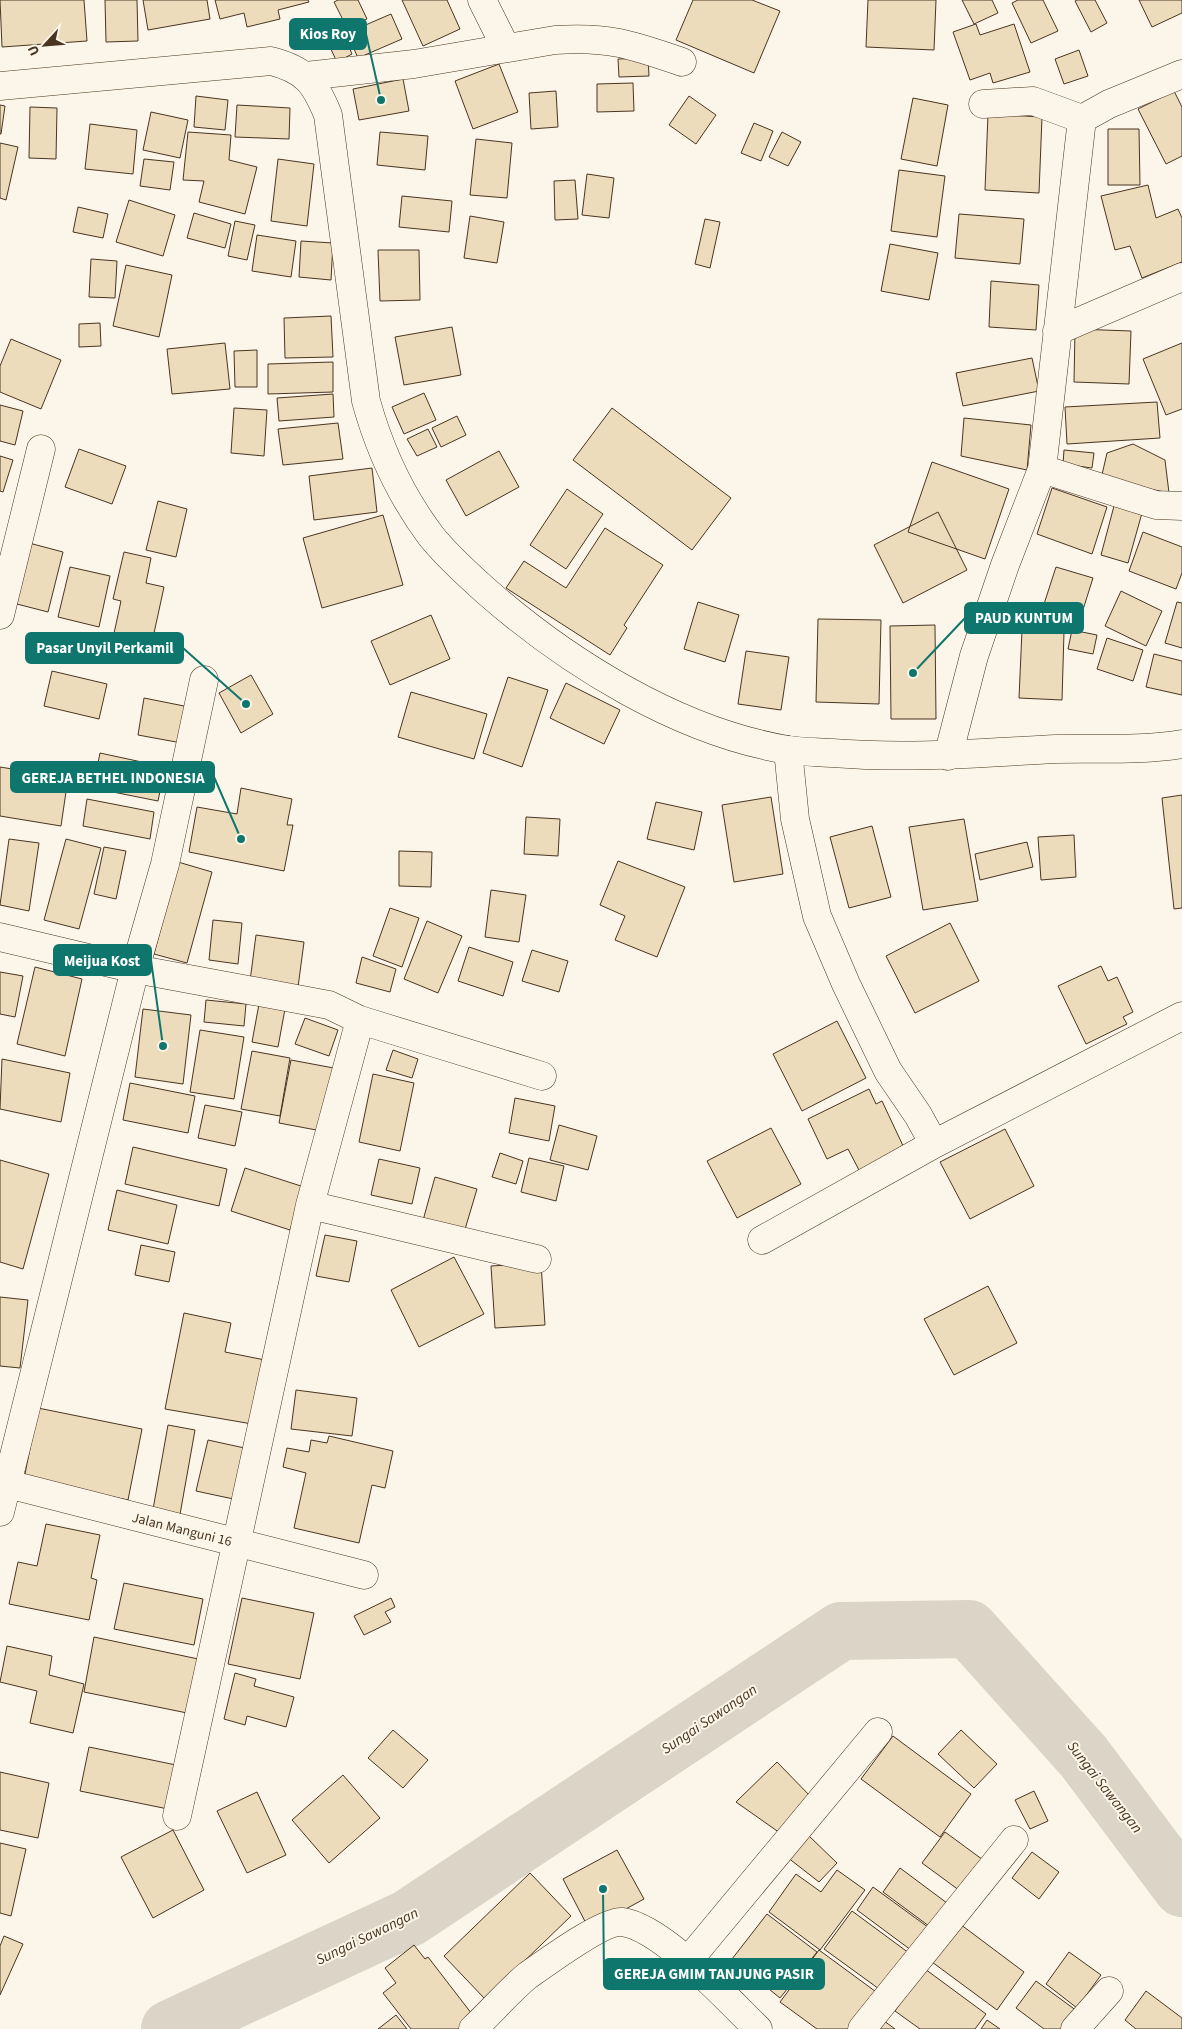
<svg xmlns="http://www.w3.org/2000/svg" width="1182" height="2029" font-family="'Source Sans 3',sans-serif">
  <rect width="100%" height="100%" fill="#fbf6e9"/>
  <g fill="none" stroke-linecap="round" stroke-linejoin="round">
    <!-- river -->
    <path stroke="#dcd4c6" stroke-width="58" d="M170 2029 409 1918 841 1631 969 1629 1084 1757 1182 1888"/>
  </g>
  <!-- building -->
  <path fill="#ecdcbc" stroke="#4a3520" d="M0 0H84L87 41 2 47Z
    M105 0H137L138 41 106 42Z
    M143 0H207L210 19 148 30Z
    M215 0H308L309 2 278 10 280 19 247 27 244 13 220 19Z
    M338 0H358L367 19 347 28 334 2Z
    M402 0H447L460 29 423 46Z
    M693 0H752L780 11 754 73 676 40Z
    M868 0H936L934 50 866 47Z
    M962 0H992L998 13 974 24Z
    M1018 0H1043L1058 31 1031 43 1012 3Z
    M1077 0H1095L1107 23 1091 32 1075 1Z
    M1139 0H1182V13L1152 27Z
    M391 14 402 39 358 58 347 33Z
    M976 24 980 35 1014 24 1030 72 993 83 990 73 970 80 953 32Z
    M343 33 352 54 337 62 327 41Z
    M1079 50 1088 76 1064 84 1055 59Z
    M648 58 649 76 619 77 618 59Z
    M499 64 518 112 473 129 455 81Z
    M403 79 409 111 359 120 353 89Z
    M633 83 634 111 597 112V84Z
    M556 91 558 127 531 129 529 93Z
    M1174 91 1182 107V156L1166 164 1138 109Z
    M196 96 228 100 225 130 194 127Z
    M689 96 716 115 696 144 669 125Z
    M913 98 948 105 937 166 901 159Z
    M0 105 5 106 1 134H0Z
    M237 105 290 108 289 139 235 137Z
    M30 107 57 108 56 159 29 158Z
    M151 112 188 120 180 158 143 150Z
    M988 114 1042 117 1039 193 985 190Z
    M754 123 773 131 761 161 741 153Z
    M90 124 137 130 133 174 85 169Z
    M1108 129H1139L1140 185H1108Z
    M188 132 231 135 229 160 257 167 245 214 199 202 204 181 183 180Z
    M380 132 428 136 425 170 377 165Z
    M782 132 801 142 788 166 769 157Z
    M476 139 512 143 507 198 470 195Z
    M0 143 18 147 6 200 0 198Z
    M144 159 174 162 170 190 140 186Z
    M278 159 314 164 307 226 271 221Z
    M899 170 945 176 937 237 891 231Z
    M587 174 614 178 609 218 582 215Z
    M575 180 578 219 555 220 554 181Z
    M1148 185 1156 218 1178 209 1182 218V262L1142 278 1130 246 1115 250 1101 196Z
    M402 196 452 201 449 232 399 227Z
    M129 200 175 215 163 256 116 242Z
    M78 207 108 214 103 238 73 232Z
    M194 213 231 224 225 248 187 238Z
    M959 214 1024 219 1020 264 955 258Z
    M470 216 504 222 497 263 464 258Z
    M705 219 720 222 710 268 695 264Z
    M235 221 255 225 247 260 228 256Z
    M257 235 296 241 291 277 252 271Z
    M301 241 333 243 331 280 299 277Z
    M890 244 938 253 929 300 881 291Z
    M378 250H419L420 300 380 301Z
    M91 259 117 261 115 298 89 297Z
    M126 265 172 275 159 337 113 326Z
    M991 281 1039 285 1036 330 989 327Z
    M331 316 333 357 285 358 284 318Z
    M100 323 101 346 79 347V324Z
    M452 327 461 375 404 385 395 337Z
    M1075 329 1131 331 1129 384 1074 382Z
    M11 339 61 360 41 409 0 392V366Z
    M225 343 230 389 172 394 167 349Z
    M1182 343V409L1166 415 1143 359Z
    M257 350V387H235L234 351Z
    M1032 358 1039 391 963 406 956 373Z
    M333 362V392L268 394V364Z
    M424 393 436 420 404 434 392 407Z
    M333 394 334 417 279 421 277 398Z
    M1157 402 1160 438 1067 444 1065 407Z
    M0 405 23 411 15 445 0 441Z
    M234 408 267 410 264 456 231 453Z
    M612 408 731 498 692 550 573 460Z
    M457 416 466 435 441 447 432 428Z
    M964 418 1031 425 1027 470 961 456Z
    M338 423 343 459 283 465 278 429Z
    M428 429 437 447 417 456 407 439Z
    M1133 444 1165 460 1169 493 1101 479 1107 453Z
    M79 449 126 466 112 504 65 487Z
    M1064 450 1094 453 1092 468 1063 464Z
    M499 451 519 487 466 516 446 480Z
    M0 456 13 460 3 492 0 491Z
    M932 462 1009 489 985 559 908 532Z
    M372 468 377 512 314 520 309 476Z
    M1052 488 1107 507 1092 554 1037 534Z
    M567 489 603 514 566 569 530 545Z
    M158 501 187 509 176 557 146 550Z
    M1114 506 1142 513 1128 563 1101 555Z
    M938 512 967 570 903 603 874 545Z
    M383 515 403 585 322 608 303 538Z
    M605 528 663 565 624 625 627 628 610 655 506 588 524 561 566 588Z
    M1143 532 1182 547V573L1176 589 1129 571Z
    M29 543 63 552 48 612 13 603Z
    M124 552 151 558 146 583 164 587 151 647 113 638 121 601 113 599Z
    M70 567 110 576 99 627 58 617Z
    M1056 567 1093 578 1081 616 1044 604Z
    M1121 591 1162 611 1146 646 1105 626Z
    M698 602 739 615 725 662 684 649Z
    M1177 602 1182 603V648L1165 643Z
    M431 615 450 659 390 685 371 641Z
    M818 619 881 620 879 704 816 702Z
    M935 625 936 719H891L890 626Z
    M1022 630 1064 632 1062 700 1019 698Z
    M1072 630 1097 635 1093 654 1068 649Z
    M1107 638 1143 650 1133 681 1097 669Z
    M746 651 789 657 781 710 738 704Z
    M1154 654 1182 661V695L1146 687Z
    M52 671 107 684 99 719 44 706Z
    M251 675 273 714 241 733 219 693Z
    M508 677 548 690 522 767 483 753Z
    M566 683 620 710 604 744 550 718Z
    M411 692 487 714 474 759 398 737Z
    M144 698 194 708 187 744 138 735Z
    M100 753 165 767 158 801 93 788Z
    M0 767 68 778 61 826 0 816Z
    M241 788 292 799 287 825H293L284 871 189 852 197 807 237 814Z
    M1182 795V908L1174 909 1162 798Z
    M771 797 783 874 734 882 722 805Z
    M87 799 154 812 150 839 83 826Z
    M656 802 702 812 694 850 647 839Z
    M526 817 560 819 558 856 524 854Z
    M964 819 978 901 923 910 909 827Z
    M872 826 891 897 849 908 830 837Z
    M1074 835 1076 877 1041 880 1038 837Z
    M9 839 39 843 29 911 0 905Z
    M66 839 101 848 79 929 44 920Z
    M1027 842 1033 867 980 880 975 854Z
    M104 847 126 851 116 899 94 894Z
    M399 851 432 852 431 887 399 886Z
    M618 861 685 887 657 957 615 940 625 916 600 905Z
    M178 862 212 872 187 963 154 954Z
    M491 890 526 895 519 942 485 937Z
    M390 908 419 918 402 967 373 956Z
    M213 920 242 923 238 964 209 960Z
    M427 921 462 936 438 993 404 979Z
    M950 923 979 981 915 1013 886 956Z
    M256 935 304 942 298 987 250 981Z
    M469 947 513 962 503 996 458 981Z
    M532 950 568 961 559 992 522 981Z
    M362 957 396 969 390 992 356 983Z
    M1101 966 1108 981 1117 977 1133 1012 1123 1017 1127 1024 1086 1044 1058 986Z
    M35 967 82 979 65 1056 17 1044Z
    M0 972 23 976 15 1017 0 1014Z
    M206 1000 246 1004 244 1026 204 1022Z
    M259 1004 285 1009 278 1047 252 1042Z
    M143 1009 191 1015 183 1084 135 1077Z
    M305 1018 338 1030 329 1056 295 1044Z
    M837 1021 866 1078 802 1111 773 1054Z
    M200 1030 244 1037 234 1099 190 1092Z
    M393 1050 418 1059 412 1078 386 1070Z
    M252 1051 290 1058 280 1116 241 1109Z
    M2 1059 70 1073 61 1122 0 1109Z
    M291 1060 339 1069 327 1132 279 1123Z
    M373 1074 414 1083 400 1151 359 1142Z
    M130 1083 195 1096 188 1133 123 1120Z
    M869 1089 876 1104 882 1101 905 1150 860 1172 848 1149 827 1159 808 1119Z
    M515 1098 555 1106 549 1141 509 1133Z
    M205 1105 242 1112 235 1146 198 1138Z
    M559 1125 597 1136 588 1170 550 1160Z
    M771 1128 801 1184 737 1218 707 1161Z
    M1005 1129 1034 1186 970 1219 940 1162Z
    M133 1147 227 1169 219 1206 125 1184Z
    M500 1153 523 1161 516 1184 492 1177Z
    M529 1158 564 1166 556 1201 521 1192Z
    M379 1159 420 1168 412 1204 371 1195Z
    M0 1160 49 1174 23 1269 0 1262Z
    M245 1168 304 1187 290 1230 231 1211Z
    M435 1177 477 1189 463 1236 422 1224Z
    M117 1190 177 1205 168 1244 108 1230Z
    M325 1235 357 1241 349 1282 316 1276Z
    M141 1245 175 1252 169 1282 135 1275Z
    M454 1257 484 1314 419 1347 391 1290Z
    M541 1263 545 1325 495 1328 491 1266Z
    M988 1286 1017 1343 954 1375 924 1319Z
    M0 1297 28 1300 20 1368 0 1366Z
    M184 1313 231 1323 225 1352 270 1361 258 1425 165 1409Z
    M296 1390 357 1398 352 1436 291 1429Z
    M38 1408 142 1429 128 1500 24 1479Z
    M168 1425 195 1430 179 1520 152 1515Z
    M329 1436 393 1451 385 1488 372 1485 359 1543 294 1528 306 1473 283 1467 287 1448 309 1452 311 1440 327 1443Z
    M208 1440 249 1449 238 1500 196 1491Z
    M46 1524 100 1535 91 1578 97 1580 89 1620 9 1604 18 1562 37 1566Z
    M124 1583 203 1599 194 1645 114 1629Z
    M242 1598 314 1613 300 1679 228 1664Z
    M391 1598 395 1607 385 1612 391 1622 364 1635 354 1616Z
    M94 1637 203 1660 192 1714 84 1692Z
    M7 1646 52 1656 49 1675 84 1684 73 1733 30 1723 37 1691 0 1682Z
    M235 1673 256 1679 254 1686 294 1697 286 1727 247 1716 245 1725 224 1719Z
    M393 1730 428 1760 403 1788 368 1758Z
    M961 1730 997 1764 974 1788 938 1754Z
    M893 1736 971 1794 940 1837 861 1779Z
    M89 1747 176 1765 168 1809 80 1791Z
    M777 1762 813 1799 780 1833 736 1802Z
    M0 1772 49 1783 38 1838 0 1830Z
    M343 1775 380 1818 329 1863 292 1820Z
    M1034 1791 1048 1821 1030 1829 1015 1800Z
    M257 1792 286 1855 247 1873 217 1811Z
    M173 1830 204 1890 153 1918 121 1857Z
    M945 1832 990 1865 967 1896 922 1863Z
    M808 1835 837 1863 819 1882 787 1857Z
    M0 1843 26 1849 11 1916 0 1913Z
    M617 1850 644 1899 589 1929 563 1879Z
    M1032 1852 1059 1872 1039 1899 1012 1878Z
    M900 1868 955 1909 937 1932 883 1892Z
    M837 1870 865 1890 820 1950 769 1912 796 1874 821 1892Z
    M530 1873 571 1916 485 1999 444 1956Z
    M873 1887 936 1933 919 1956 857 1910Z
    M852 1911 913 1956 886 1994 824 1949Z
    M767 1914 817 1952 780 1998 732 1959Z
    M960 1924 1024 1972 997 2010 932 1962Z
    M4 1936 23 1944 0 1995V1946Z
    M414 1945 425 1959 428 1957 475 2018 461 2029H411L383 1993 396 1983 385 1968Z
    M819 1950 883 1997 859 2029H817L780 2002Z
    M1069 1952 1101 1975 1077 2008 1046 1984Z
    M925 1969 986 2014 975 2029H920L895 2011Z
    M1036 1981 1077 2011 1064 2029H1044L1016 2008Z
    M1146 1991 1182 2018V2029H1136L1125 2020Z
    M396 2015 407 2029H378Z
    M880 2018 895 2029H872Z
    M987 2020 1000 2029H981Z"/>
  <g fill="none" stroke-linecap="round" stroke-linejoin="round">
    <defs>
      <path id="street" d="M482 0 506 48
        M306 76 414 64 555 40C608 36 633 45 682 62
        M983 104 1033 101 1082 119
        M1082 119 1109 104 1182 74
        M1057 331 1182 277
        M1042 469 1156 505 1182 506
        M0 615 41 449
        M788 750 795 819 817 916 846 984 888 1071 918 1115 934 1144 1182 1016
        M948 756 974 656 1005 565 1042 469 1082 119
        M0 937 135 969 329 1005 360 1020 542 1076
        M310 1205 537 1259
        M762 1240 934 1144
        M0 1482 364 1575
        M0 1512 135 969 165 864 204 680
        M177 1816 310 1205 360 1020
        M687 1962 878 1732
        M473 2029C491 2012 508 1992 527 1976 544 1964 604 1920 622 1922 662 1927 728 2000 758 2029
        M862 2029 1014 1840
        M1075 2029 1109 1991"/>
      <path id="secondary" d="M0 86 271 61C306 70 315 83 328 115L366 401C379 448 401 496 431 536 447 556 467 574 486 591 568 663 679 732 788 750 803 752 818 752 832 753 907 759 981 753 1056 749 1097 748 1141 751 1182 744"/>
    </defs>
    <!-- street casing -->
    <use href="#street" stroke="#4a3520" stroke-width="29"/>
    <!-- secondary casing -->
    <use href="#secondary" stroke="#4a3520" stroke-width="29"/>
    <!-- street -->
    <use href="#street" stroke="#fbf6e9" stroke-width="28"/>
    <!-- secondary -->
    <use href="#secondary" stroke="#fbf6e9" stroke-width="28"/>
  </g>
  <g text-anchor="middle" stroke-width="4" stroke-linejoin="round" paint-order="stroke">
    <!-- street labels -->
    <g font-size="14" fill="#4a3520" stroke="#fbf6e9">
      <text transform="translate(182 1529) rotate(14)" y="5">Jalan Manguni 16</text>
    </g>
    <!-- water labels -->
    <g font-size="15" font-style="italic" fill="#4a3520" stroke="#fbf6e9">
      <text transform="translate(709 1719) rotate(-34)" y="5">Sungai Sawangan</text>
      <text transform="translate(1105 1787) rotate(52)" y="5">Sungai Sawangan</text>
      <text transform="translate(367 1936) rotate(-26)" y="5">Sungai Sawangan</text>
    </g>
  </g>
  <!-- callouts -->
  <path fill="none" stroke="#0f766e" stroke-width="2" d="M381 100L366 34M913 673L965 618M246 704L183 648M241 839L214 777M163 1046L151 960M603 1889L604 1974"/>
  <g fill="#0f766e" stroke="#fbf6e9" stroke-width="2">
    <circle cx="381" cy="100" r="5"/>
    <circle cx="913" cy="673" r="5"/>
    <circle cx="246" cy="704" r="5"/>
    <circle cx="241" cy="839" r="5"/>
    <circle cx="163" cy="1046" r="5"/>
    <circle cx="603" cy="1889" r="5"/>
  </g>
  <g fill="#0f766e" stroke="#0f766e" stroke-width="2">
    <rect x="290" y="19" width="76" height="30" rx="5"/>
    <rect x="965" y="603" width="118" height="30" rx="5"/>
    <rect x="26" y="633" width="157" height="30" rx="5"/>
    <rect x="11" y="762" width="203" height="30" rx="5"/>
    <rect x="54" y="945" width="97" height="30" rx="5"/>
    <rect x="604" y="1959" width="220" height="30" rx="5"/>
  </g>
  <g font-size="15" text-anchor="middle" font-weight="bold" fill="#fff">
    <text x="328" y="39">Kios Roy</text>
    <text x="1024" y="623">PAUD KUNTUM</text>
    <text x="105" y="653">Pasar Unyil Perkamil</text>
    <text x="113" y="783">GEREJA BETHEL INDONESIA</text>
    <text x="102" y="966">Meijua Kost</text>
    <text x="714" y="1979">GEREJA GMIM TANJUNG PASIR</text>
  </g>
  <!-- north arrow -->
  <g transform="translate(45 45) rotate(244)" stroke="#fbf6e9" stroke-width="4" paint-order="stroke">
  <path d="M0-4L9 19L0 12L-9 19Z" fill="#4a3520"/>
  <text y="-8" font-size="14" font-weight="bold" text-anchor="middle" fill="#4a3520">U</text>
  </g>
</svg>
